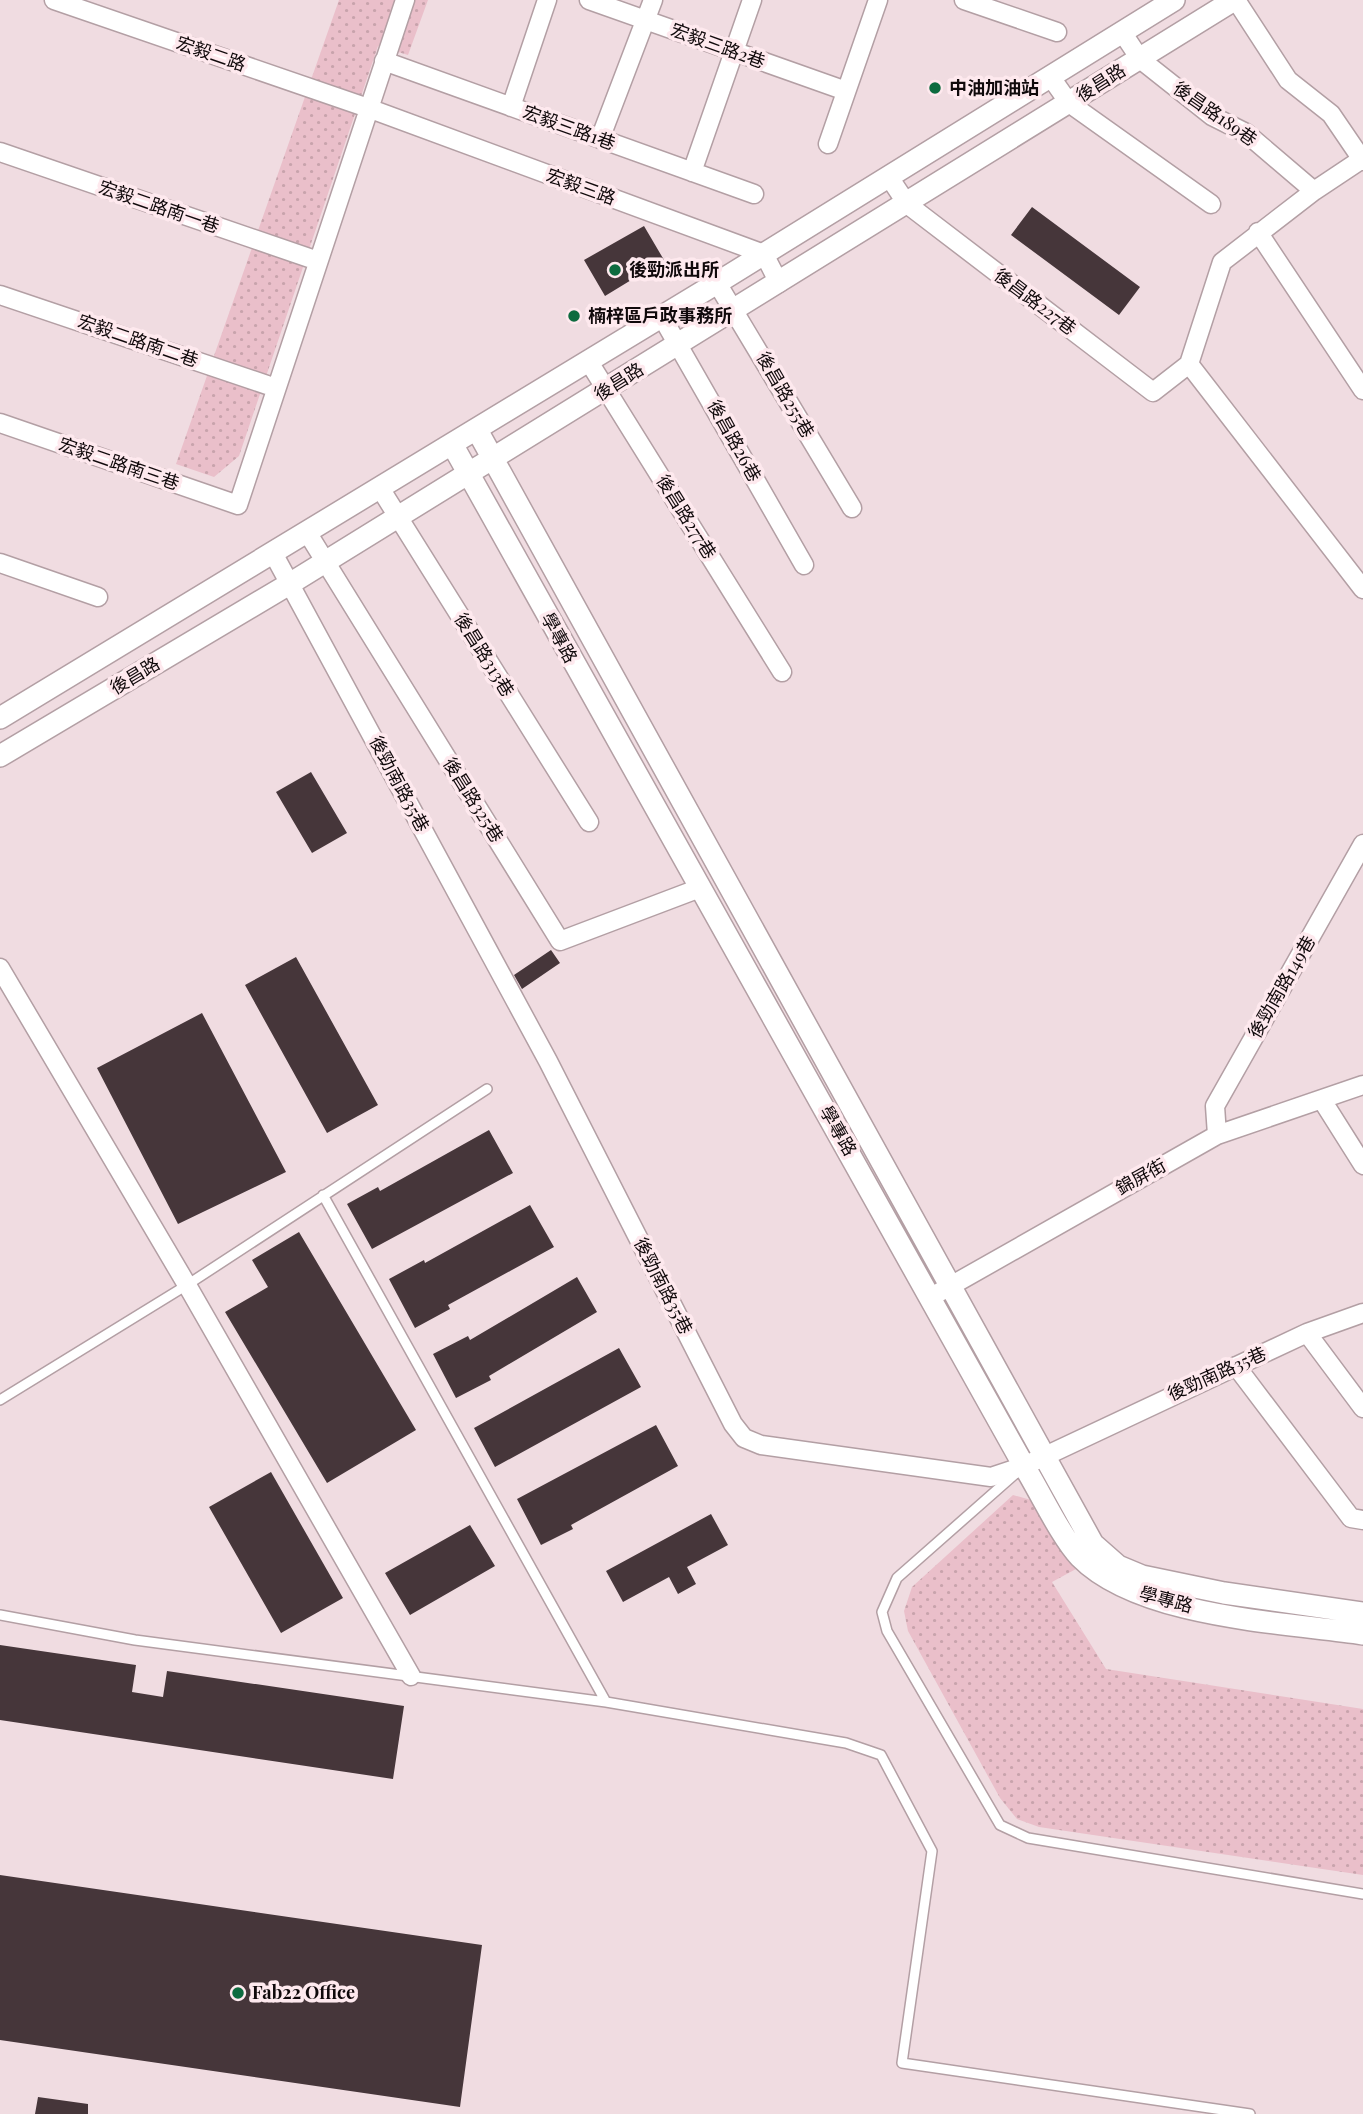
<svg xmlns="http://www.w3.org/2000/svg" width="1363" height="2114" font-family="'Playfair Display','Noto Sans TC',serif">
  <defs>
    <pattern id="grass-dots" width="8" height="8" patternUnits="userSpaceOnUse" patternTransform="scale(1.75)"><rect width="8" height="8" fill="#eabfca"/><path d="M2 2h.1M6 6h.1" fill="none" stroke="#c8a3ac" stroke-width="1.8" stroke-linecap="round"/></pattern>
  </defs>
  <rect width="100%" height="100%" fill="#f0dce1"/>
  <!-- grass -->
  <path fill="url(#grass-dots)" d="M339 0H428L408 55 378 46 239 456 214 477 176 464Z
    M1013 1495 1031 1500 1076 1569 1052 1582 1106 1669 1363 1709V1875L1039 1827 1017 1819 1000 1798 908 1631 904 1611 912 1587Z"/>
  <!-- building -->
  <path fill="#46363a" d="M1032 207 1140 287 1119 315 1011 235Z
    M644 226 664 260 605 296 584 260Z
    M311 772 347 833 312 853 276 792Z
    M551 950 560 963 522 989 514 975Z
    M296 957 378 1105 327 1133 245 985Z
    M202 1013 286 1172 178 1224 97 1068Z
    M489 1130 513 1173 372 1249 347 1204 378 1187 380 1191Z
    M530 1205 554 1247 448 1305 450 1309 415 1328 389 1279 424 1260 425 1263Z
    M299 1232 416 1430 327 1483 225 1312 268 1287 252 1260Z
    M577 1277 597 1312 489 1376 491 1380 456 1398 433 1354 468 1336 470 1340Z
    M619 1348 641 1387 495 1467 474 1428Z
    M656 1425 678 1466 571 1525 573 1529 541 1545 517 1499Z
    M271 1472 343 1598 281 1633 209 1507Z
    M711 1514 728 1545 687 1567 696 1584 678 1594 669 1577 623 1602 606 1571Z
    M470 1525 495 1566 410 1615 385 1573Z
    M0 1645 136 1665 132 1692 163 1697 167 1671 404 1706 393 1779 0 1720Z
    M0 1875 482 1945 460 2107 0 2040Z
    M38 2097 88 2104V2114H35Z"/>
  <g fill="none" stroke-linecap="round" stroke-linejoin="round">
    <defs>
      <path id="service" d="M323 1195 606 1702
        M0 1400 187 1285 487 1089
        M1015 1474 897 1578 882 1612 887 1631 1000 1825 1028 1838 1363 1894
        M0 1615 135 1640 606 1702 846 1743 881 1755 932 1851 902 2063 1250 2114"/>
      <path id="minor" d="M54 0 368 108 764 254 779 283
        M589 0 846 91
        M964 0 1057 32
        M1236 0 1288 80 1331 114 1363 161
        M1122 32 1140 59 1212 116 1246 133 1314 191
        M384 61 754 194
        M1050 76 1069 103 1211 204
        M511 107 547 0
        M600 139 653 0
        M828 144 878 0
        M0 152 318 261
        M1362 159 1314 191 1222 262 1189 364 1363 589
        M692 172 752 0
        M889 177 907 204 1153 392 1189 364
        M1258 232 1363 390
        M717 283 852 508
        M0 295 276 388
        M662 317 804 565
        M589 362 782 672
        M0 423 238 505 405 0
        M380 488 589 822
        M307 532 560 941 700 888
        M273 553 548 1061 733 1424 744 1438 761 1445 991 1477 1024 1466 1307 1333 1363 1313
        M0 563 98 597
        M0 968 187 1285 411 1676
        M1322 1100 1363 1165
        M1217 1135 1215 1106 1363 844
        M931 1297 1217 1135 1363 1085
        M1307 1333 1363 1408
        M1236 1366 1351 1518 1363 1520"/>
      <path id="tertiary" d="M477 430 1093 1544 1118 1566 1142 1576 1224 1593 1363 1613
        M452 444 1024 1466C1039 1490 1061 1537 1080 1557 1139 1617 1281 1622 1363 1634
        M0 718 717 283 1174 0
        M0 756 291 583 1234 0"/>
    </defs>
    <!-- service casing -->
    <use href="#service" stroke="#b39fa4" stroke-width="12"/>
    <!-- minor casing -->
    <use href="#minor" stroke="#b39fa4" stroke-width="21"/>
    <!-- tertiary casing -->
    <use href="#tertiary" stroke="#b39fa4" stroke-width="24"/>
    <!-- service -->
    <use href="#service" stroke="#fff" stroke-width="9"/>
    <!-- minor -->
    <use href="#minor" stroke="#fff" stroke-width="18"/>
    <!-- tertiary -->
    <use href="#tertiary" stroke="#fff" stroke-width="21"/>
  </g>
  <!-- markers -->
  <g fill="#0d6b3f" stroke="#fee9ee" stroke-width="2.5">
    <circle cx="935" cy="88" r="7"/>
    <circle cx="615" cy="270" r="7"/>
    <circle cx="574" cy="316" r="7"/>
    <circle cx="238" cy="1993" r="7"/>
  </g>
  <g text-anchor="middle" stroke-width="7" stroke-linejoin="round" paint-order="stroke">
    <!-- street labels -->
    <g font-size="18" fill="#10090b" stroke="#fee9ee">
      <text transform="translate(718 46) rotate(20)" y="6">宏毅三路2巷</text>
      <text transform="translate(211 54) rotate(19)" y="6">宏毅二路</text>
      <text transform="translate(1101 83) rotate(-32)" y="6">後昌路</text>
      <text transform="translate(1215 114) rotate(35)" y="6">後昌路189巷</text>
      <text transform="translate(569 128) rotate(20)" y="6">宏毅三路1巷</text>
      <text transform="translate(581 187) rotate(20)" y="6">宏毅三路</text>
      <text transform="translate(159 207) rotate(19)" y="6">宏毅二路南一巷</text>
      <text transform="translate(1035 302) rotate(37)" y="6">後昌路227巷</text>
      <text transform="translate(138 341) rotate(19)" y="6">宏毅二路南二巷</text>
      <text transform="translate(619 382) rotate(-32)" y="6">後昌路</text>
      <text transform="translate(785 395) rotate(60)" y="6">後昌路255巷</text>
      <text transform="translate(734 441) rotate(61)" y="6">後昌路26巷</text>
      <text transform="translate(119 464) rotate(19)" y="6">宏毅二路南三巷</text>
      <text transform="translate(686 517) rotate(58)" y="6">後昌路277巷</text>
      <text transform="translate(559 638) rotate(61)" y="6">學專路</text>
      <text transform="translate(484 655) rotate(58)" y="6">後昌路313巷</text>
      <text transform="translate(135 676) rotate(-31)" y="6">後昌路</text>
      <text transform="translate(399 784) rotate(62)" y="6">後勁南路35巷</text>
      <text transform="translate(473 800) rotate(58)" y="6">後昌路325巷</text>
      <text transform="translate(1282 987) rotate(-60)" y="6">後勁南路149巷</text>
      <text transform="translate(838 1131) rotate(60)" y="6">學專路</text>
      <text transform="translate(1141 1177) rotate(-29)" y="6">錦屏街</text>
      <text transform="translate(663 1286) rotate(63)" y="6">後勁南路35巷</text>
      <text transform="translate(1217 1374) rotate(-24)" y="6">後勁南路35巷</text>
      <text transform="translate(1166 1600) rotate(15)" y="6">學專路</text>
    </g>
    <!-- poi labels -->
    <g font-size="18" font-weight="bold" fill="#10090b" stroke="#fee9ee" text-anchor="start">
      <text x="949" y="94">中油加油站</text>
      <text x="629" y="276">後勁派出所</text>
      <text x="588" y="322">楠梓區戶政事務所</text>
      <text x="252" y="1999">Fab22 Office</text>
    </g>
  </g>
</svg>
